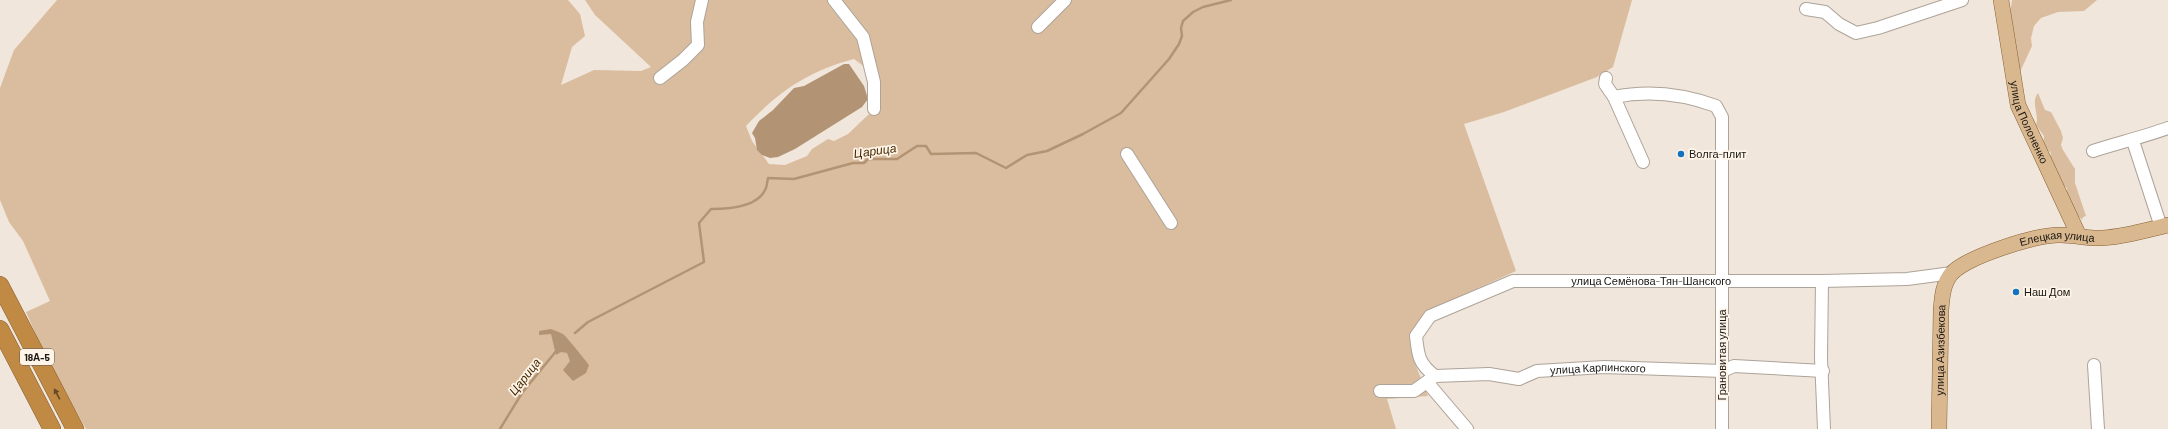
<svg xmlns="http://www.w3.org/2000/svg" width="2168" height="429" font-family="Barlow,sans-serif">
  <rect width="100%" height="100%" fill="#f1e6db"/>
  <!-- green -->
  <path fill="#dabd9e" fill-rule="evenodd" d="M57 0H568L580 14 585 36 572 47 561 85 594 70 641 71 651 67 595 15 585 0H1632L1613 67 1597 77 1504 112 1464 124 1516 271 1430 310 1409 336 1414 361 1428 396 1387 399 1396 429H86L49 364 26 312 50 301 23 241 9 222 0 200V88L14 50ZM854 59 866 68 876 112 868 115 848 134 834 141 828 139 812 149 807 156 785 165 769 164 752 141 746 126C778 92 808 71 854 59Z
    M2012 0H2097L2084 11 2058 12 2041 18 2034 26 2031 38 2032 46 2019 74 2010 15Z
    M2038 93 2045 110 2051 112 2061 131 2063 138 2061 145 2063 150 2075 169V183L2086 216 2083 217 2082 220C2074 212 2066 200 2067 188L2062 184 2049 161 2051 153C2045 148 2043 144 2044 136L2036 125C2040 115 2030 103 2038 93Z"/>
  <!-- water -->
  <path fill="#b29474" d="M844 64H849L864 86 868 99 862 107 795 149 778 157 770 158 762 155 757 150 755 138 752 133 759 121 773 110 794 88 804 86Z
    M551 329C555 331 560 332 563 334 566 336 587 362 589 365L586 373 573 381 563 370 570 361 567 353 561 352 556 355 551 334 539 335V331Z"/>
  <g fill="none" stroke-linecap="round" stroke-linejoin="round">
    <!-- stream -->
    <path stroke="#b29474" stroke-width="2.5" d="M575 333 588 322 704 262 699 223 711 209C727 209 757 207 765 190 767 187 767 182 768 178L794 179 853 163H864L868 159H897L917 146H926L931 154 976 153 1006 168 1027 155 1047 151 1083 134 1121 113 1169 59 1179 44 1182 36 1181 28 1183 21 1193 12 1203 7 1231 0
      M500 429 522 393 557 350"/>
    <defs>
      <g id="minor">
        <path d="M834 0 863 37 874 82V109"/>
        <path d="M1806 9 1825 12 1839 24 1856 33 1878 28 1962 0"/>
        <path d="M1038 27 1065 0"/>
        <path d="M660 78 683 60 698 45 697 22 702 0"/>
        <path d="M1606 78 1605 84 1614 97 1643 162"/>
        <path d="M1614 97C1648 90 1683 94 1716 106L1722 117V429"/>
        <path d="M2133 141 2161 227"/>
        <path d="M2093 151C2118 143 2143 137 2168 128"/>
        <path d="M1127 154 1171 223"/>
        <path d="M1822 281 1821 358 1824 429"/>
        <path d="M2094 365 2098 429"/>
        <path id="s1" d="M1435 376C1419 364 1418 356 1416 336L1430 316 1513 281H1822L1907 279 1952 273"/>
        <path d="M1427 382 1467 429"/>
        <path id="s2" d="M1380 391H1414L1435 376 1489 374 1519 379 1537 371 1604 367 1723 371 1734 366 1823 371"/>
      </g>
      <g id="major">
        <path id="s3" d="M2001 0 2018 105 2079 236"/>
        <path id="s4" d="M1939 429 1941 310C1942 297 1943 283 1952 273 1969 256 2033 236 2057 235 2072 234 2087 239 2102 238 2124 237 2147 230 2168 225"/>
      </g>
      <path id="highway" d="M0 285 75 429
        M0 329 52 429"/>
    </defs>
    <!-- minor casing -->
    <use href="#minor" stroke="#ada398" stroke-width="14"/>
    <!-- major casing -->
    <use href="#major" stroke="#866133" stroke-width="16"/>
    <!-- highway casing -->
    <use href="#highway" stroke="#866133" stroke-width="18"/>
    <!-- minor -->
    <use href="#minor" stroke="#fff" stroke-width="12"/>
    <!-- major -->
    <use href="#major" stroke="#d9b88f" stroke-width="15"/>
    <!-- highway -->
    <use href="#highway" stroke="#c08944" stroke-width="17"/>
  </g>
  <!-- one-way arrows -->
  <defs><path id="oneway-solid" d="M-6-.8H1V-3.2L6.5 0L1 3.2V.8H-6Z"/></defs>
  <use fill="#654a29" href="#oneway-solid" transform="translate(57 394) rotate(-118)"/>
  <!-- markers -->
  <g fill="#1371be" stroke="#fef4e8" stroke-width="1.5">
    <circle cx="1681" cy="154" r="4"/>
    <circle cx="2016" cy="292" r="4"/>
  </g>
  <g text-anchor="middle" stroke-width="3.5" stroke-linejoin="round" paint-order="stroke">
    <!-- shield labels -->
    <rect fill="#fef4e8" stroke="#5e5953" stroke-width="1" x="20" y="349" width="34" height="16" rx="3"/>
    <g font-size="10" font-weight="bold" fill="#1a1713">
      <text x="37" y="361">18А-5</text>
    </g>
    <!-- street labels -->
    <g font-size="11" fill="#1a1713" stroke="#fef4e8">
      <text dy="4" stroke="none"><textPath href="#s3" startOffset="126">улица Полоненко</textPath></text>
      <text dy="4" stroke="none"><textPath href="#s4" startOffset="271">Елецкая улица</textPath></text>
      <text dy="4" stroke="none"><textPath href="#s1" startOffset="299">улица Семёнова-Тян-Шанского</textPath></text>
      <text dy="4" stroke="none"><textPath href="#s4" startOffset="79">улица Азизбекова</textPath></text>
      <text transform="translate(1722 355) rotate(-90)" y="4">Грановитая улица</text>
      <text dy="4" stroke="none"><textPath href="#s2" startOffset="225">улица Карпинского</textPath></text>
    </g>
    <!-- poi labels -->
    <g font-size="11" fill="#1a1713" stroke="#fef4e8" text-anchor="start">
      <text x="1689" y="158">Волга-плит</text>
      <text x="2024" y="296">Наш Дом</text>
    </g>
    <!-- water labels -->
    <g font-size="12" font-style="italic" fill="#472900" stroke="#fef4e8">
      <text transform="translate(875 151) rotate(-8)" y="4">Царица</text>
      <text transform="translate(525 377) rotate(-52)" y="4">Царица</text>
    </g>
  </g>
</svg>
